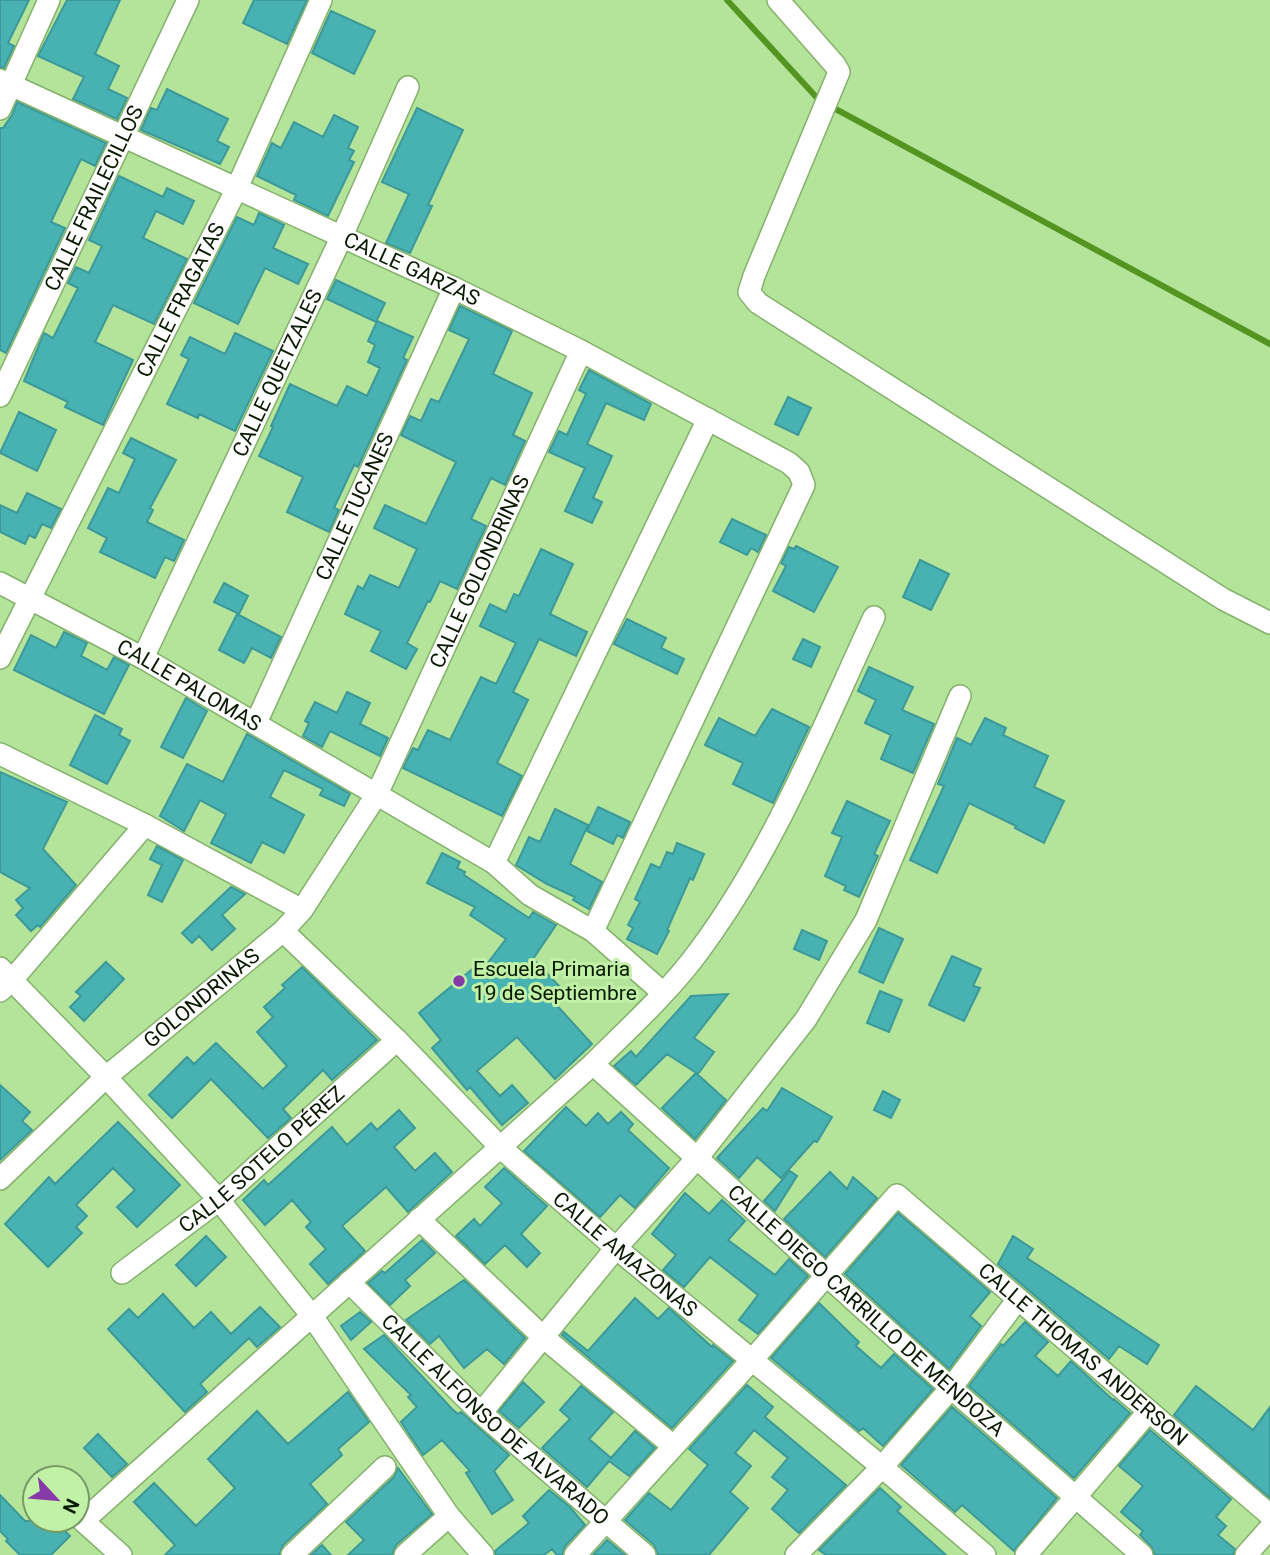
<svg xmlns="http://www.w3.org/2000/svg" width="1270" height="1555" font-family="Roboto,sans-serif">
  <rect width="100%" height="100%" fill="#b4e39a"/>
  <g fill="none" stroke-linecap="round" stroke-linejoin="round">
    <!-- stream -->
    <path stroke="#549521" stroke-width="6" d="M727 0 819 100 1270 344"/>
  </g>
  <!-- building -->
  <path fill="#48b1b1" stroke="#3c9999" stroke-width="2" d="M0 0H29L8 43 14 46 4 68 0 67Z
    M67 0H120L95 54 119 66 108 89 127 98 117 119 73 99 84 77 38 56Z
    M254 0H307L287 44 243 23Z
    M331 11 375 31 354 74 312 53Z
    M167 89 228 119 217 141 229 147 220 164 141 130 151 108 157 110Z
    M17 102 106 143 95 166 81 159 51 222 65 228 6 353 0 350V128H3L12 115Z
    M417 108 463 130 428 205 432 206 410 253 386 243 409 194 382 182Z
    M334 115 358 127 348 148 354 151 349 160 354 162 328 216 294 200 296 195 257 176 272 143 281 148 294 122 323 137Z
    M119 176 163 197 167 188 194 201 183 224 156 211 143 238 187 259 154 324 113 305 95 342 133 360 103 425 65 407 68 402 24 381 44 333 53 338 78 288 68 283 76 267 89 273 102 246 89 240Z
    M259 213 284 225 273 248 308 264 298 284 265 268 238 324 194 303 237 217 254 225Z
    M336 280 385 303 376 322 327 299Z
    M460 306 512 331 493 374 532 393 513 435 525 441 505 485 491 478 471 519 486 526 457 589 440 581 430 602 428 601 407 643 417 649 406 669 371 651 381 631 345 614 358 586 363 589 370 575 399 588 417 549 374 528 385 505 426 524 456 462 401 435 410 416 421 421 431 399 439 402 469 339 449 330Z
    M377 321 413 337 403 358 407 360 358 467 354 465 334 508 339 510 329 532 287 512 303 477 259 456 273 427 271 426 290 384 337 406 347 386 367 396 380 368 368 362 375 345 368 341Z
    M235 333 273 351 235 431 199 414 198 418 167 404 189 359 181 355 190 337 225 354Z
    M589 370 651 404 644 420 606 403 587 444 612 456 593 498 602 502 592 523 565 511 585 468 549 452 559 431 567 435 586 394 579 390Z
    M788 397 811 408 798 435 775 424Z
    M19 412 56 430 37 471 0 453Z
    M131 438 176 460 150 508 153 510 147 522 184 540 174 561 165 557 155 578 100 552 107 538 88 528 108 488 119 493 135 459 123 453Z
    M27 493 61 509 51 528 42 524 35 538 29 535 25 544 0 532V505L17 513Z
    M732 519 766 535 758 552 751 548 747 555 720 542Z
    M796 546 838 567 814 612 773 591 786 566 781 563 789 547 794 549Z
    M541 549 573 564 550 614 587 632 576 656 539 639 513 692 528 700 497 763 522 776 502 816 403 768 413 748 418 750 428 730 450 740 481 677 496 684 516 643 480 626 490 604 506 612 514 594 519 596Z
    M920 560 949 574 931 610 903 597Z
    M224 583 248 596 239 614 214 602Z
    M237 614 281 637 271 658 252 648 244 663 219 650Z
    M627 619 666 638 661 648 684 659 677 674 614 644Z
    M64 632 87 643 81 656 107 670 114 657 129 665 104 714 14 670 31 635 56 648Z
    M803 639 820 647 811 667 793 659Z
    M869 667 913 687 902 710 934 724 913 773 881 759 891 735 865 723 876 700 858 691Z
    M347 692 370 703 360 724 388 738 380 756 330 731 322 747 303 736 309 723 305 721 315 702 337 713Z
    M186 698 207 711 183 758 161 747Z
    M772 709 809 727 773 803 733 784 743 763 705 745 719 718 755 736Z
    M95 715 122 729 119 735 130 741 107 784 70 765Z
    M985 718 1006 728 1003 735 1048 756 1034 787 1064 801 1044 843 1015 828 1016 826 969 803 937 873 910 860 944 786 938 784 957 738 971 745Z
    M247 734 350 794 344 806 320 795 323 789 284 770 270 797 304 815 284 853 262 842 251 863 211 843 226 814 200 800 184 831 160 816 187 764 223 782Z
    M0 772 67 802 43 849 76 885 40 927 38 925 31 931 16 915 23 908 16 900 30 888 0 872Z
    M847 801 890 821 874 854 878 856 859 897 844 890 846 886 825 876 842 837 832 833Z
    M598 807 630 822 623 838 617 835 613 844 587 831Z
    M555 809 588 825 570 864 602 882 589 909 573 900 575 897 547 884 516 865 529 837 540 842Z
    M677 843 704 854 693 880 690 878 667 930 669 931 657 954 627 939 633 928 628 925 640 902 635 899 651 864 660 868 667 852 673 854Z
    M157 846 183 860 162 902 148 895 162 865 150 859Z
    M442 853 460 862 457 868 465 872 464 875 529 918 533 912 556 925 533 959 561 988 551 999 592 1044 555 1079 517 1037 477 1071 500 1096 512 1085 528 1103 502 1125 470 1087 467 1090 432 1048 441 1040 419 1013 475 967 480 973 506 939 470 915 475 907 427 883Z
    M231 887 245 894 222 915 235 929 212 950 199 936 192 943 182 933Z
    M879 928 903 939 883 983 859 972Z
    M802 930 827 941 819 960 794 949Z
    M952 956 981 969 973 986 980 988 964 1021 929 1005Z
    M106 962 124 979 84 1021 70 1007 81 996 76 992Z
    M302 967 377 1040 332 1080 323 1070 283 1109 291 1118 268 1138 211 1079 172 1118 149 1095 187 1057 194 1064 216 1043 263 1089 287 1066 257 1032 273 1017 264 1007 285 988 282 985Z
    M880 991 902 1000 889 1032 867 1023Z
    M728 994 694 1038 714 1052 698 1074 667 1054 636 1085 614 1066 631 1051 636 1057 691 996Z
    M696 1073 726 1100 695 1139 662 1108Z
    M0 1085 30 1112 22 1121 32 1130 0 1160Z
    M782 1088 832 1117 817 1142 814 1141 781 1178 757 1157 739 1178 717 1158 763 1108 767 1111Z
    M883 1091 900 1100 891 1118 874 1110Z
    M566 1107 586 1126 598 1113 608 1124 621 1112 633 1124 628 1130 669 1168 635 1208 620 1195 600 1217 524 1151Z
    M399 1110 415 1128 394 1147 415 1171 435 1153 452 1172 408 1212 386 1187 342 1226 365 1251 328 1284 310 1264 326 1249 306 1227 311 1222 292 1200 265 1225 243 1200 264 1180 268 1185 332 1127 347 1145 371 1123 377 1130Z
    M118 1122 180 1185 137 1227 117 1207 135 1190 113 1168 76 1205 87 1216 76 1227 82 1233 48 1267 5 1224 49 1177 55 1184Z
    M504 1168 547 1206 521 1234 540 1253 527 1267 505 1245 485 1264 456 1236 474 1219 480 1226 502 1203 485 1187Z
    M790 1171 797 1176 775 1211 764 1201Z
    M830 1172 847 1189 853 1177 877 1198 825 1257 784 1219Z
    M685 1193 709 1214 722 1200 745 1221 728 1240 775 1275 789 1259 808 1276 758 1334 739 1320 758 1295 710 1257 684 1287 663 1270 676 1255 652 1234Z
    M898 1213 990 1292 970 1316 981 1326 949 1369 845 1274Z
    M206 1236 226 1257 196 1286 176 1265Z
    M1013 1236 1033 1249 1027 1258 1159 1345 1147 1364 1119 1346 1109 1359 998 1264Z
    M422 1240 435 1253 405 1280 410 1286 390 1305 368 1283 382 1271 385 1273Z
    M464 1280 525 1338 504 1364 487 1349 464 1368 439 1336 430 1344 406 1320Z
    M163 1294 194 1328 211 1312 231 1334 260 1307 280 1327 257 1347 249 1338 200 1384 207 1392 185 1412 108 1329 129 1309 138 1318Z
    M635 1298 658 1319 669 1308 712 1347 713 1345 733 1361 672 1428 562 1335 564 1332 588 1351Z
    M819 1303 859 1342 856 1346 881 1368 894 1354 933 1389 883 1446 863 1428 859 1431 771 1358Z
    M360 1312 371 1322 351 1340 341 1326Z
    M1025 1322 1048 1342 1035 1356 1058 1376 1071 1361 1113 1400 1114 1399 1130 1413 1074 1478 969 1386 1001 1344 1003 1346Z
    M384 1335 452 1409 458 1414 461 1412 509 1455 494 1471 513 1500 492 1514 466 1473 470 1471 442 1440 423 1455 401 1422 417 1407 408 1397 411 1395 364 1349Z
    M523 1382 544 1402 519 1428 499 1411Z
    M747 1385 773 1407 765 1417 846 1485 799 1533 772 1509 788 1490 772 1477 788 1458 754 1430 735 1453 751 1466 730 1492 748 1508 709 1555H658L654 1545 625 1520 649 1493 671 1510 708 1465 689 1449Z
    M581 1386 613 1412 589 1439 611 1458 635 1431 655 1448 629 1476 609 1461 587 1487 542 1448 570 1419 560 1410Z
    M1196 1386 1253 1430 1270 1407V1498L1174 1415Z
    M348 1392 369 1422 338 1449 342 1455 310 1484 327 1504 283 1545 279 1555H165L175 1545 134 1502 154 1483 196 1526 235 1488 208 1459 257 1411 288 1444Z
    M952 1407 1057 1498 1014 1551 962 1505 955 1512 901 1465Z
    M1150 1430 1231 1499 1216 1517 1226 1526 1218 1535 1235 1549 1233 1555H1155L1151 1546 1140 1535 1143 1531 1121 1512 1143 1486 1119 1466Z
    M98 1434 127 1464 112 1477 84 1448Z
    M398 1468 432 1514 396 1545 392 1555H348L364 1540 346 1522 394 1477Z
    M880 1488 901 1507 897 1511 946 1555H826L819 1550Z
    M549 1490 570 1507 585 1525 565 1546 562 1555H557L552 1549 544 1555H496L495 1551 529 1523 523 1516Z
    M0 1495 25 1521 70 1520 62 1528 70 1536 51 1555H20L6 1541 8 1539 0 1531Z
    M607 1540 625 1555H593Z
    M322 1545 331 1555H311Z"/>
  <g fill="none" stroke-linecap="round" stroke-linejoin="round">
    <defs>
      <g id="minor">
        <path d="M778 0 835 65 839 72 754 276 749 292 758 303 1223 599 1270 623"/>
        <path id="s1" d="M0 80 454 288 581 351 789 463 799 472 804 485 593 931"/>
        <path d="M0 109 49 0"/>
        <path id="s2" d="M0 396 188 0"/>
        <path id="s3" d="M0 583 143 658 494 863 530 895 593 931 662 992"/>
        <path id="s4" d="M0 658 237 188 321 0"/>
        <path id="s5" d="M143 658 342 236 408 87"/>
        <path id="s6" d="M256 723 454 288"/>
        <path d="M0 754 145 825 302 910"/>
        <path d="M494 863 708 419"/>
        <path id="s7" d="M283 931 397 1040 500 1147 616 1248 882 1467 985 1555"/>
        <path d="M0 968 106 1077 219 1200 312 1316 449 1516 483 1555"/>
        <path d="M0 991 12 980 145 825"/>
        <path id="s8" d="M593 1064 951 1388 1142 1555"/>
        <path id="s9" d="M0 1179 106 1077 283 931 302 910 377 794 581 351"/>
        <path d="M419 1219 542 1336 673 1446"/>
        <path id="s10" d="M122 1273 219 1200 397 1040"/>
        <path id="s11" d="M349 1282 481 1413 645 1555"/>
        <path d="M481 1413 616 1248 698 1157 806 1019 866 920 960 696"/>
        <path d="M121 1555 83 1521 593 1064C629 1028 669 992 699 951 774 850 821 731 874 617"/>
        <path d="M292 1555 385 1467"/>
        <path d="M405 1555 449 1516"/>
        <path id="s12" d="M575 1555 752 1360 897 1195 1270 1515"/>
        <path d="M796 1555 882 1467 951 1388 1018 1299"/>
        <path d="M1026 1555 1149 1411"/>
        <path d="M1246 1555 1270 1528"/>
      </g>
    </defs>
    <!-- minor casing -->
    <use href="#minor" stroke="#84b16b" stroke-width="24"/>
    <!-- minor -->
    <use href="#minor" stroke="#fff" stroke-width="21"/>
  </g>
  <!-- markers -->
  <circle fill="#8839a8" stroke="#c1f0a7" stroke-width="2.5" cx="459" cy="981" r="7"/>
  <g text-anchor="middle" stroke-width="6" stroke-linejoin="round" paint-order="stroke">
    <!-- street labels -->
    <g font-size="21" fill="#081900" stroke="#c1f0a7">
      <text dy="7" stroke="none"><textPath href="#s2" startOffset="219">CALLE FRAILECILLOS</textPath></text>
      <text dy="7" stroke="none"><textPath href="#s1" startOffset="453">CALLE GARZAS</textPath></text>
      <text dy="7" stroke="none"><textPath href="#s4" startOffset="401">CALLE FRAGATAS</textPath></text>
      <text dy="7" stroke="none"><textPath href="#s5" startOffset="315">CALLE QUETZALES</textPath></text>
      <text dy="7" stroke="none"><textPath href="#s6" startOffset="238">CALLE TUCANES</textPath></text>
      <text dy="7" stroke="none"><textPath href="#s9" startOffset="788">CALLE GOLONDRINAS</textPath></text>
      <text dy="7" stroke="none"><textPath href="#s3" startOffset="215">CALLE PALOMAS</textPath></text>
      <text dy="7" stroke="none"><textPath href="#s9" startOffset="271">GOLONDRINAS</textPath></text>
      <text dy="7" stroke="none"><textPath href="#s10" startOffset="180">CALLE SOTELO PÉREZ</textPath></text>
      <text dy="7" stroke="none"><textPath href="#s7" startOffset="471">CALLE AMAZONAS</textPath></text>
      <text dy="7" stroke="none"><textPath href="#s8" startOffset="368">CALLE DIEGO CARRILLO DE MENDOZA</textPath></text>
      <text dy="7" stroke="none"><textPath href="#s12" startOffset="728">CALLE THOMAS ANDERSON</textPath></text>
      <text dy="7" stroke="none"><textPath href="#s11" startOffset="201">CALLE ALFONSO DE ALVARADO</textPath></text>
    </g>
    <!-- poi labels -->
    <g font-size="21" fill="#081900" stroke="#c1f0a7" text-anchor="start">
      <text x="473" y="976">Escuela Primaria<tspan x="473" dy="24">19 de Septiembre</tspan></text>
    </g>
  </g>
  <!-- north arrow -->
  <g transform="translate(56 1499) rotate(116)"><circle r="33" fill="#c1f0a7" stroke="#779a64" stroke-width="2"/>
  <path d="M0-5L12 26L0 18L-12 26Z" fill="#8839a8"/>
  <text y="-10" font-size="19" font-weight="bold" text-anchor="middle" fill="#081900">N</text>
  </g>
</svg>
